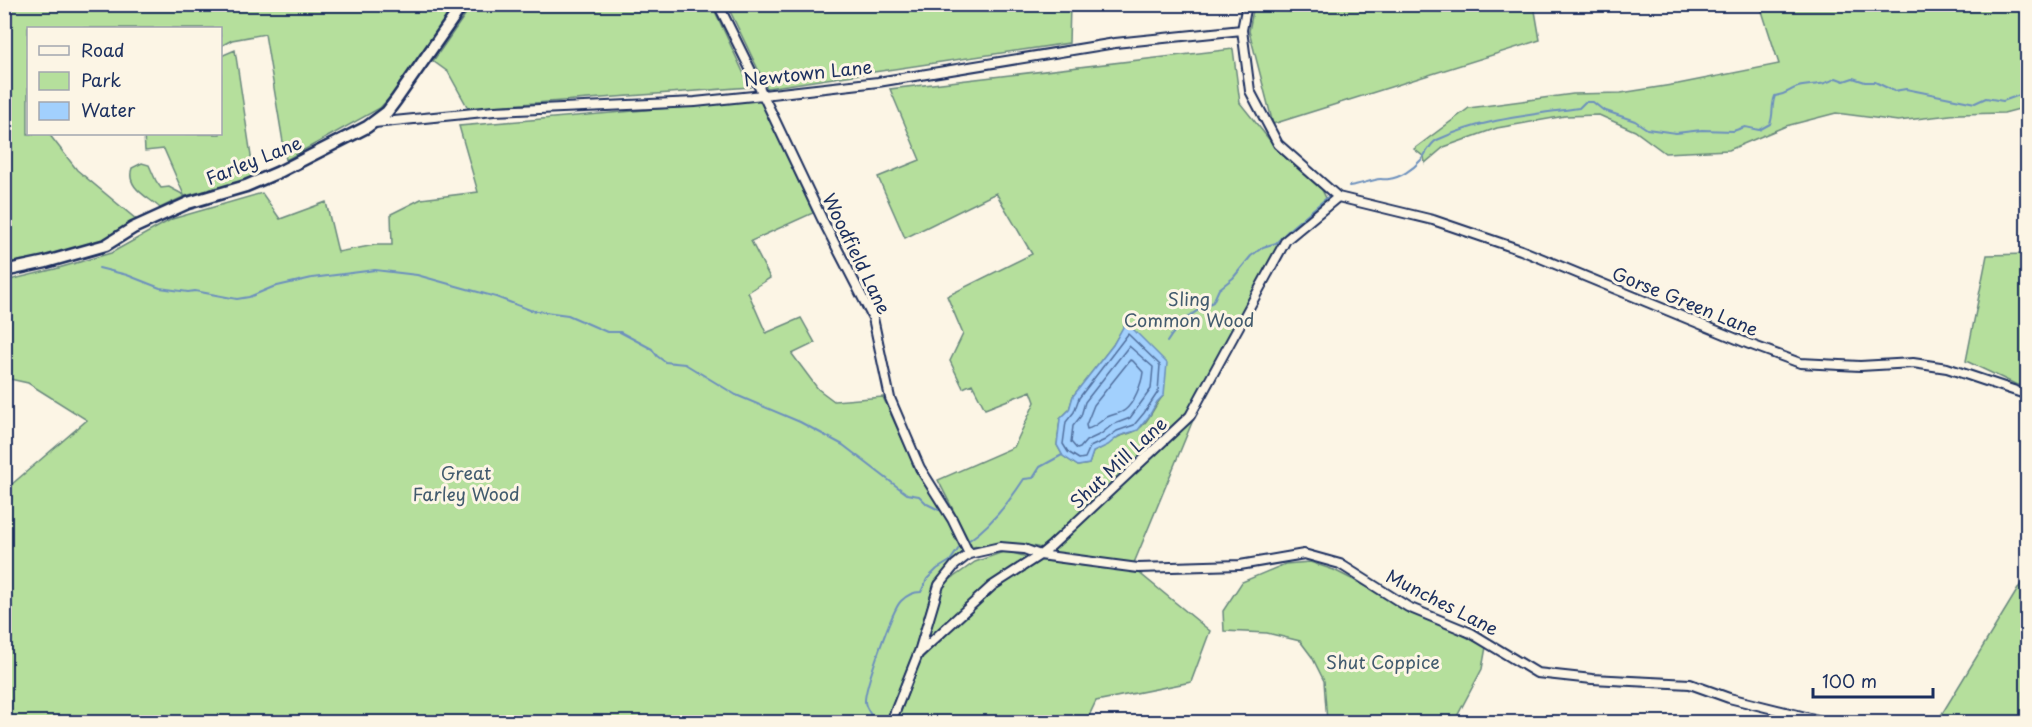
<svg xmlns="http://www.w3.org/2000/svg" width="2032" height="727" font-family="'Playpen Sans',sans-serif">
  <rect width="100%" height="100%" fill="#fcf5e5"/>
  <filter id="ink" filterUnits="userSpaceOnUse"><feTurbulence type="fractalNoise" baseFrequency=".0167" numOctaves="2"/><feDisplacementMap in="SourceGraphic" scale="12" xChannelSelector="R" yChannelSelector="G"/><feConvolveMatrix kernelMatrix="1 2 1 2 8 2 1 2 1" color-interpolation-filters="sRGB"/></filter>
  <g filter="url(#ink)">
    <!-- green -->
    <path fill="#b5df9c" stroke="#68877d" stroke-width="1.5" fill-rule="evenodd" d="M4 5H455L392 95 380 108 286 160 265 34 232 40 221 46 220 28H28V134H49L77 170 137 220 104 240 37 258 5 263Z
      M472 5H712L750 87 468 108 448 72 433 61Z
      M727 5H1070L1069 43 767 88Z
      M1534 5 1540 40 1273 124 1249 31 1254 5Z
      M1760 5H2027V107L2004 113 1959 114 1898 121 1836 113 1786 126 1729 150 1665 153 1635 131 1599 115 1565 116 1497 128 1444 147 1425 163 1424 157 1414 149 1469 108 1573 94 1621 93 1678 84 1779 64Z
      M1233 49 1240 103 1280 153 1322 190 1327 200 1282 240 1275 250 1246 316 1186 413 1140 458 1041 548C1017 542 996 543 972 547L938 480 1014 447 1035 402 1031 391 985 409 972 384 963 388 950 361 963 334 947 296 1032 254 996 193 905 238 878 177 920 160 890 89ZM1126 323 1164 395C1154 405 1149 423 1137 430 1132 434 1124 434 1118 437 1110 442 1103 448 1093 452L1089 464 1078 466 1063 456 1057 445 1060 419 1069 410 1073 396 1113 345Z
      M235 50 254 176 240 182 185 196 160 208C149 197 125 188 132 168L142 163 149 165 156 181 161 188 169 187 184 195 164 149 145 151 144 134H220L221 56Z
      M761 100 813 213 751 241 770 278 748 292 766 333 801 318 815 343 792 354 818 389 834 401 883 397 911 459 969 557 935 581 915 648 886 722H5V490L87 420 28 383 5 378V281L55 269 111 253 172 219 262 193 280 219 326 202 338 252 375 245H392L391 214 421 199 478 192 459 126Z
      M2027 254H2028L2027 387 2015 384 1966 361 1987 255Z
      M1193 420 1134 563 1048 553Z
      M1006 551 1027 557 988 585 924 644 941 586 975 562Z
      M1038 560 1138 572 1210 631 1191 682 1096 701 1086 722H897L921 659 993 590Z
      M1310 562 1334 570 1486 647 1482 669 1454 722H1327L1324 681 1312 657 1300 641 1267 633 1224 631 1223 611 1242 582 1285 564Z
      M2027 574V722H1937Z"/>
    <!-- water -->
    <path fill="#a2d0fd" stroke="#6c90bd" stroke-width="1.5" d="M1126 322 1167 363 1164 395 1157 402 1149 416 1138 430 1119 436 1108 445 1093 452 1089 464 1078 466 1063 456 1057 445 1060 419 1069 410 1073 396 1113 345Z"/>
    <g fill="none" stroke-linecap="round" stroke-linejoin="round">
      <!-- shore -->
      <path stroke="#516f9e" stroke-width="1.5" d="M1128 334 1160 365 1158 392 1144 413 1134 425 1117 431 1105 440 1090 447 1085 458 1079 459 1068 452 1063 444 1066 422 1074 412 1079 398Z
        M1129 346 1153 367 1151 389 1130 418 1112 425 1101 434 1086 441 1080 448 1077 449 1071 442 1073 426 1081 416 1085 402Z
        M1130 360 1133 361 1143 372C1142 383 1134 403 1125 410 1120 414 1113 414 1107 417 1100 421 1096 427 1087 429L1086 425 1094 405Z"/>
      <!-- stream -->
      <path stroke="#6c90bd" stroke-width="2" d="M1349 186C1358 185 1366 182 1375 180 1380 178 1384 180 1389 179 1400 178 1413 169 1420 161 1426 155 1429 144 1437 140 1482 119 1530 115 1579 108L1585 102H1593L1603 110 1635 121 1647 129 1676 133 1702 130 1733 131 1745 127 1759 130 1770 124C1774 114 1771 106 1775 96 1788 94 1788 90 1798 87 1813 83 1822 87 1836 78L1844 81 1853 78 1865 82H1875L1894 91 1906 89 1975 103 1986 98 2003 101 2028 92
        M99 268 127 275 160 288 188 292 195 291 237 299 249 297 273 287 312 278 375 270 417 275 496 297 530 310 568 315 607 332H620L652 349 657 356 665 362 685 364 736 395 800 422 843 445 895 485 907 494 919 496 927 504 939 510
        M1167 342C1178 324 1193 311 1213 302L1219 289 1233 278 1251 256 1263 247 1276 243 1292 227 1329 196
        M968 541C991 526 1009 502 1024 479L1033 478 1040 467 1062 455
        M875 722C872 715 866 710 865 702 864 689 892 610 901 601 907 595 913 592 921 592L927 579 937 569 950 561 959 548"/>
      <defs>
        <path id="street" d="M718 4 763 95 822 219 873 318 890 398 920 468 952 519 969 554 1000 547 1024 549 1040 555 1138 568 1240 565 1304 554 1340 564 1408 607 1471 633 1537 673 1592 679 1690 684 1729 698 1826 722
          M1247 4 1242 30 1250 91 1278 144 1338 197 1433 220 1521 250 1749 344 1800 363 1860 366 1913 363 1947 368 2028 395
          M374 123 494 111 695 102 763 95 878 82 1115 43 1242 30
          M919 652 939 585 955 565 969 554
          M891 722 918 654 992 586 1040 555 1051 546 1190 416 1286 240 1338 197"/>
        <path id="secondary" d="M4 271 46 262 106 245 133 228 188 203 246 186 279 172 367 127 387 112 396 100 463 4"/>
      </defs>
      <!-- street casing -->
      <use href="#street" stroke="#1b2f5e" stroke-width="12"/>
      <!-- secondary casing -->
      <use href="#secondary" stroke="#1b2f5e" stroke-width="15"/>
      <!-- street -->
      <use href="#street" stroke="#fcf5e5" stroke-width="8"/>
      <!-- secondary -->
      <use href="#secondary" stroke="#fcf5e5" stroke-width="10"/>
    </g>
  </g>
  <g text-anchor="middle" stroke-width="6" stroke-linejoin="round" paint-order="stroke">
    <!-- street labels -->
    <g font-size="18" fill="#1b2f5e" stroke="#fcf5e5">
      <text transform="translate(808 74) rotate(-6)" y="6">Newtown Lane</text>
      <text transform="translate(254 161) rotate(-22)" y="6">Farley Lane</text>
      <text transform="translate(856 254) rotate(64)" y="6">Woodfield Lane</text>
      <text transform="translate(1685 302) rotate(22)" y="6">Gorse Green Lane</text>
      <text transform="translate(1119 463) rotate(-43)" y="6">Shut Mill Lane</text>
      <text transform="translate(1442 603) rotate(27)" y="6">Munches Lane</text>
    </g>
    <!-- park labels -->
    <g font-size="18" fill="#425b6e" stroke="#fcf5e5">
      <text x="1189" y="306">Sling<tspan x="1189" dy="21">Common Wood</tspan></text>
      <text x="466" y="480">Great<tspan x="466" dy="21">Farley Wood</tspan></text>
      <text x="1383" y="669">Shut Coppice</text>
    </g>
  </g>
  <!-- margin -->
  <rect width="2032" height="727" fill="none" stroke="#fcf5e5" stroke-width="24"/>
  <rect x="12" y="12" width="2008" height="703" fill="none" stroke="#1b2f5e" stroke-width="2" filter="url(#ink)"/>
  <!-- legend -->
  <rect x="27" y="27" width="195" height="108" fill="#fcf5e5" stroke="#a2a6af" stroke-width="1.5"/>
  <rect x="39" y="46" width="30" height="9" fill="#fcf5e5" stroke="#a2a6af" stroke-width="1.5"/>
  <text x="81" y="57" font-size="18" fill="#1b2f5e">Road</text>
  <rect x="39" y="72" width="30" height="18" fill="#b5df9c" stroke="#a2a6af" stroke-width="1.5"/>
  <text x="81" y="87" font-size="18" fill="#1b2f5e">Park</text>
  <rect x="39" y="102" width="30" height="18" fill="#a2d0fd" stroke="#a2a6af" stroke-width="1.5"/>
  <text x="81" y="117" font-size="18" fill="#1b2f5e">Water</text>
  <!-- scale -->
  <path d="M1813 688v9h120v-9" fill="none" stroke="#1b2f5e" stroke-width="3"/>
  <text x="1822" y="688" font-size="18" fill="#1b2f5e" stroke="#fcf5e5" stroke-width="4.5" paint-order="stroke">100 m</text>
</svg>
